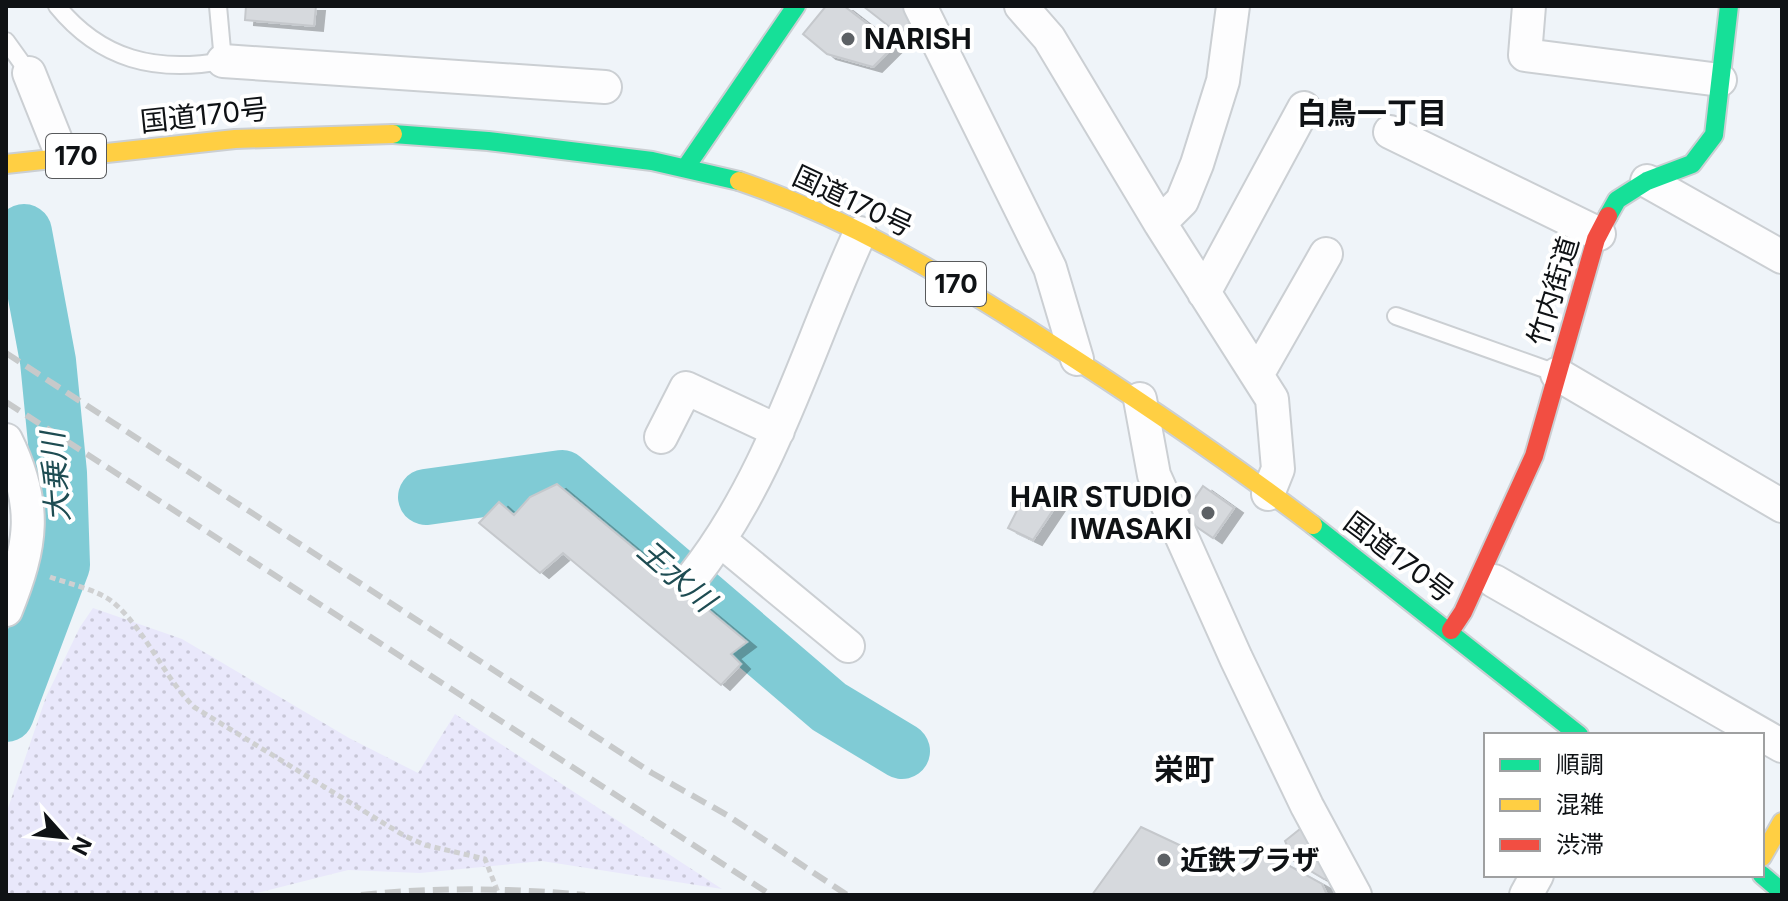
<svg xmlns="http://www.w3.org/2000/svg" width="1788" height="901" font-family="Inter,'Noto Sans JP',sans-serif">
  <defs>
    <pattern id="grass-dots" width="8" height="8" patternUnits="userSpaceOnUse" patternTransform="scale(2)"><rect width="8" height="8" fill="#e9e8fb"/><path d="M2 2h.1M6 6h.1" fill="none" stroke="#c7c6d6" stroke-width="1.8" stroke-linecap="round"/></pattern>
    <filter id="shadow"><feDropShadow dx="9" dy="5" stdDeviation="0" flood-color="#0004"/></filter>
  </defs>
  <rect width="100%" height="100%" fill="#eff4f9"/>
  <!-- grass -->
  <path fill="url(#grass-dots)" d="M93 608 182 639 349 738 418 773 455 714 722 889 542 861 420 873 348 870 249 895H6V814L46 697 80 627Z"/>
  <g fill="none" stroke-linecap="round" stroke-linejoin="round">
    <!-- river -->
    <path stroke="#80cbd5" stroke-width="56" d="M426 497 562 478 829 707 902 751
      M6 714 62 565 59 473 48 361 24 232"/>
  </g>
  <!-- building -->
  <path fill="#d6d9dd" stroke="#c5c8cc" stroke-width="2" filter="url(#shadow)" d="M246 6H316L314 26 245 20Z
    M826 6H844L895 45 873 67 827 54 803 34Z
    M863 6H908L915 18 900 35Z
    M557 484 747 642 731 654 741 664 721 685 563 553 540 573 479 523 499 502 514 515 530 497Z
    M1203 486 1234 508 1213 538 1182 517Z
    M1029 487 1057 504 1033 540 1008 528Z
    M1305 825 1334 878 1324 879 1294 861 1285 841Z
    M1141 827 1237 872 1257 848 1322 884 1327 895H1092Z"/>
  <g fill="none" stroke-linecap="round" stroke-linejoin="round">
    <defs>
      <path id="lane" d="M57 6C101 60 156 73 223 61L218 6
        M6 41 29 73
        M1396 316 1556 373"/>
      <path id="street" d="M920 6 1050 268 1077 359
        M1021 6 1049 38 1160 223 1272 399 1278 469 1268 494
        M1529 6 1525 55 1720 80
        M223 61 605 87
        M29 73 63 158
        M1390 132 1599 234
        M1647 181 1782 257
        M1160 223 1182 201 1197 164 1223 81 1233 6
        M1204 293 1304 108
        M1557 374 1782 506
        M1257 375 1326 254
        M1140 399 1154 475 1236 658 1307 806 1355 895
        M661 437 686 388 778 431
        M6 440C38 505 32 545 6 610
        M721 541 848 646
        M692 578C773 476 806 350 860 233
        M1494 581 1782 746
        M1526 895 1537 875"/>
      <path id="fast" d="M393 134 488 141 652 161 739 181
        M686 167 796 6
        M1608 216 1617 200 1647 181 1692 164 1714 135 1729 6
        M1313 525 1579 735
        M1762 875 1782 892"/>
      <path id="slow" d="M6 164 235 139 393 134
        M739 181C848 218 946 276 1042 338 1135 397 1226 459 1313 525
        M1762 857 1782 822"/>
      <path id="jam" d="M1451 630 1463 612 1534 456 1596 239 1608 216"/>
    </defs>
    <!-- lane casing -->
    <use href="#lane" stroke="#cbcfd3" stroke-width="20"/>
    <!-- street casing -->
    <use href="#street" stroke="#cbcfd3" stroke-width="36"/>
    <!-- fast casing -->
    <use href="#fast" stroke="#cbcfd3" stroke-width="22"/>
    <!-- slow casing -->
    <use href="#slow" stroke="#cbcfd3" stroke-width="22"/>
    <!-- jam casing -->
    <use href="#jam" stroke="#cbcfd3" stroke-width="22"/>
    <!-- path -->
    <path stroke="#cfd0d1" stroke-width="5" stroke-dasharray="6 4" stroke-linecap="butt" d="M50 577C69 584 99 590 114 603 147 632 163 676 194 707L403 835 425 845 485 859 499 895"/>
    <!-- lane -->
    <use href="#lane" stroke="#fdfdfe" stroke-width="16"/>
    <!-- street -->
    <use href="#street" stroke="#fdfdfe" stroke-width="32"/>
    <!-- fast -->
    <use href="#fast" stroke="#16e098" stroke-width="18"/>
    <!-- slow -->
    <use href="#slow" stroke="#ffcf43" stroke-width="18"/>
    <!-- jam -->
    <use href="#jam" stroke="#f24e42" stroke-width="18"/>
    <!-- rail -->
    <path stroke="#c7c9ca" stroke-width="6" stroke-dasharray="16 8" stroke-linecap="butt" d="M6 353 652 773 727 815 847 895
      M6 402 771 895
      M361 895C436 887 510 888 585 895"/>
  </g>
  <!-- markers -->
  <g fill="#5d6165" stroke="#fff" stroke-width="3">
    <circle cx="848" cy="39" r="8"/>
    <circle cx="1208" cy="513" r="8"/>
    <circle cx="1164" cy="860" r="8"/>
  </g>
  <g text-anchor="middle" stroke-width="8" stroke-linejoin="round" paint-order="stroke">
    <!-- shield labels -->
    <g fill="#fff" stroke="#57595b" stroke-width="2">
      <rect x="46" y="134" width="60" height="44" rx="6"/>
      <rect x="926" y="262" width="60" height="44" rx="6"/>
    </g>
    <g font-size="26" font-weight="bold" fill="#0f1215">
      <text x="76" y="165">170</text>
      <text x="956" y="293">170</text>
    </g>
    <!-- poi labels -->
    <g font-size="28" font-weight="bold" fill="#0f1215" stroke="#fff" text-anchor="start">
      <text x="864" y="49">NARISH</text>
      <text x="1192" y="507" text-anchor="end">HAIR STUDIO<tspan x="1192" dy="32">IWASAKI</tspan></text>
      <text x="1180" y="870">近鉄プラザ</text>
    </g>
    <!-- street labels -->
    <g font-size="28" fill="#0f1215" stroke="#fff">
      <text transform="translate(204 115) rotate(-6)" y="10">国道170号</text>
      <text transform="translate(853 201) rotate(25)" y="10">国道170号</text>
      <text transform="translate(1553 291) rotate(-73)" y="10">竹内街道</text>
      <text transform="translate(1399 557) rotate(37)" y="10">国道170号</text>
    </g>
    <!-- neighbourhood labels -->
    <g font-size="30" font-weight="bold" fill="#0f1215" stroke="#fff">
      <text x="1372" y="124">白鳥一丁目</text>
      <text x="1184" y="780">栄町</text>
    </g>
    <!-- water labels -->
    <g font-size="30" font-style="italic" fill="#1e4c52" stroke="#fff">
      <text transform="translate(56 477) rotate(-94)" y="10">大乗川</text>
      <text transform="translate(676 576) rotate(41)" y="10">王水川</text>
    </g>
  </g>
  <!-- border -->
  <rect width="1788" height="901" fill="none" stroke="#0f1215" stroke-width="16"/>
  <!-- legend -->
  <rect x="1484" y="733" width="280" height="144" fill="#ffffff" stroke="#9fa0a1" stroke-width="2"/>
  <rect x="1500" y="759" width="40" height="12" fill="#16e098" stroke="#9fa0a1" stroke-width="2"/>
  <text x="1556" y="773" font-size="24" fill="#0f1215">順調</text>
  <rect x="1500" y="799" width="40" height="12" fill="#ffcf43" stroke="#9fa0a1" stroke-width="2"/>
  <text x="1556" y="813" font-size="24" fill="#0f1215">混雑</text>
  <rect x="1500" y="839" width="40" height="12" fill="#f24e42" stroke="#9fa0a1" stroke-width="2"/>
  <text x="1556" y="853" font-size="24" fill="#0f1215">渋滞</text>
  <!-- north arrow -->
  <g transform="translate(64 837) rotate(117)" stroke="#ffffff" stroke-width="6" paint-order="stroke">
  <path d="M0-6L14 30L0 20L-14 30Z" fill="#0f1215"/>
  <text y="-12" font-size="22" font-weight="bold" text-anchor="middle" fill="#0f1215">N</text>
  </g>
</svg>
